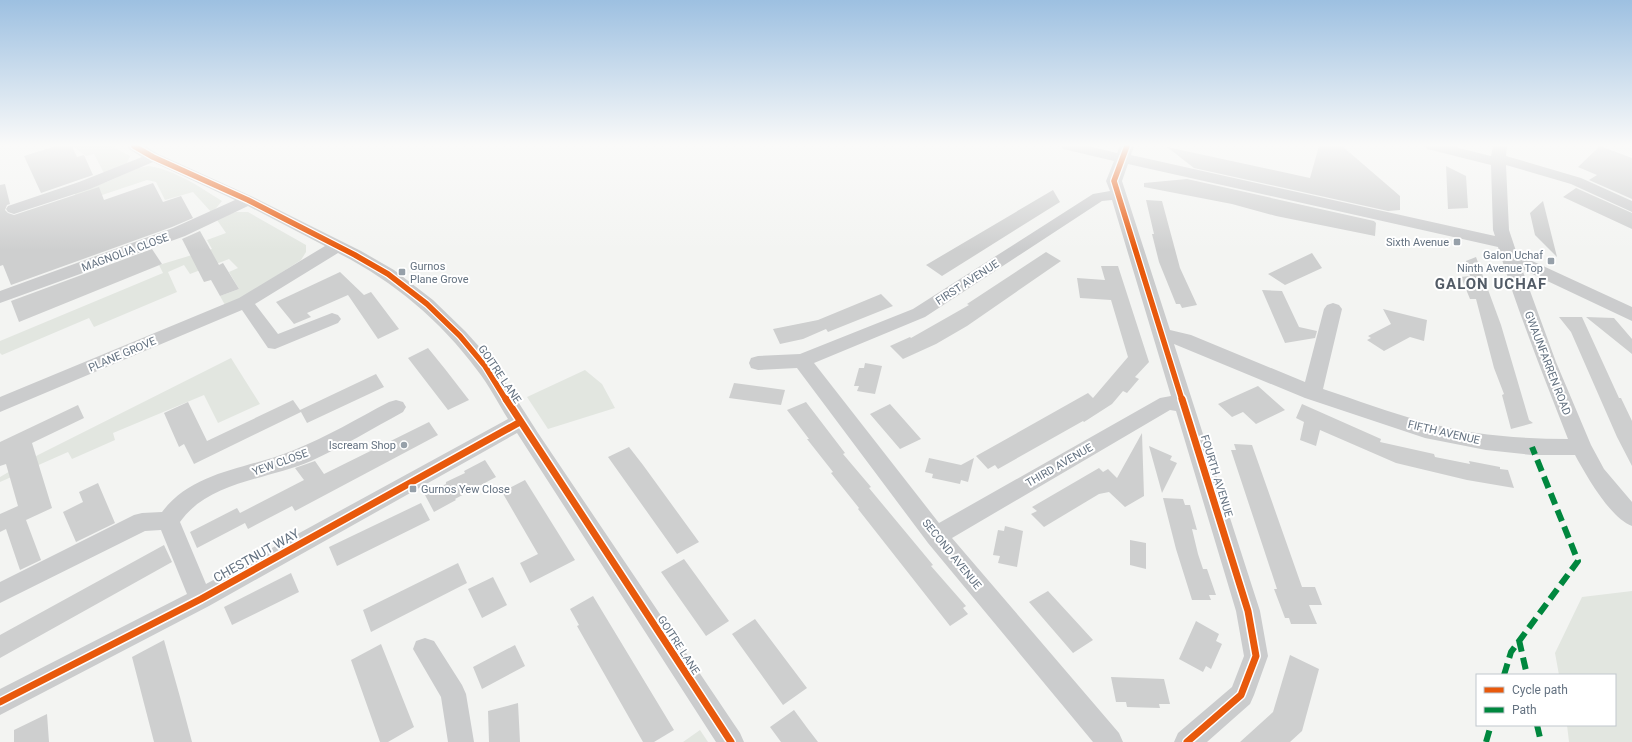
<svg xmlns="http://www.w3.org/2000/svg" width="1632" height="742" font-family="Roboto,sans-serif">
  <rect width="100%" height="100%" fill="#f3f4f2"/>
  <!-- green -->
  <path fill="#e2e6e0" d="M73 146H111L130 156 127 163 105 175 94 154 86 156Z
    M149 166C175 170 200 187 222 201L212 213 193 192 165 200 156 182 147 180 93 198 80 204 74 193 109 181 138 168Z
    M236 212H248L306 245V252L301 260 239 300 225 305 220 296 239 289 229 272 238 268 229 259 190 274 184 265 168 272 177 292 94 327 89 318 2 355 0 353V341L163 273 159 265 212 249 207 240 226 233 217 220 226 215Z
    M231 358 260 404 218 423 204 395 113 433 115 440 72 459 68 452 0 482V477L38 455Z
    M585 370 602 384 615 408 548 429 527 397Z
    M1632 591V742H1569L1567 725H1615V675H1559L1555 653 1582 597Z
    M700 730 708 742H683Z"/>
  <!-- building -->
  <path fill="#cecfcf" d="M56 146H72L77 157 84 155 93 175 41 193 24 156Z
    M1319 146H1342L1400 196V210L1388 211 1194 168 1167 147 1310 178Z
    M1600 146 1632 158V199L1589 180 1597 175 1578 167Z
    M1446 166 1466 176 1468 208 1448 209Z
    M1187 179 1374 221 1376 223 1375 236 1276 216 1232 204 1144 187V183Z
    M153 183 163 202 181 196 193 218 172 227 11 285 3 265 0 266V185L5 184 10 204 7 205 5 210 8 213 14 215 99 187 104 200Z
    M1576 188 1632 213V229L1563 197Z
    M1053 190 1060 202 942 276 926 265Z
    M1146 200 1162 201 1180 268 1197 305 1182 308 1180 304H1176L1159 262 1152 234H1154Z
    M1543 201 1557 257 1535 235 1530 213Z
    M200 231 219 265 223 263 239 289 220 296 211 280 204 282 182 239Z
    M152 249 162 264 19 322 11 301Z
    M1046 252 1061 261 967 326 936 344 903 359 890 346 910 337 911 338 969 305 967 304Z
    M1312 253 1322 268 1285 285 1268 274Z
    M1476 257 1501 325 1529 420 1533 423 1511 429 1502 395 1504 394 1494 368 1476 299H1470L1461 277 1470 276 1466 261Z
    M1101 266H1118L1149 362 1135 377 1139 379 1127 393 1123 391 1112 404 1084 422 1083 421 998 469 995 465 988 469 976 456 1088 393 1093 398 1128 357 1111 300 1080 298 1077 278 1105 280Z
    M340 272 364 295 371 292 399 329 378 339 348 295 307 313 311 317 294 324 276 302Z
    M1262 290 1282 291 1299 327 1317 331 1315 338 1285 343Z
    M881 294 893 306 828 332 826 329 803 339 780 344 773 329 818 320Z
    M1383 309 1427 320 1424 341 1410 337 1384 351 1367 340 1371 338 1368 336 1391 324Z
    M1559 317H1582L1619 398H1621L1632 421V466L1617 437 1571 332Z
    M1586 317 1614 318 1632 339V354Z
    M428 348 445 369 469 400 448 410 408 358Z
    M865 363 882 366 875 394 857 391 859 386H854L859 368H864Z
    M376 374 384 387 307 423 301 412 194 464 184 444 179 447 164 413 188 402 207 441 293 400 300 410Z
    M734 383 785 390 781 405 729 398Z
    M1258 386 1285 410 1256 424 1243 412 1232 417 1218 404Z
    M806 402 845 453 843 454 871 487 869 488 933 565 931 566 966 606 963 608 968 614 950 626 858 509 859 508 831 473 833 472 807 439H809L787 410Z
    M890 404 898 413 921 439 900 449 870 414Z
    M1302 404 1381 439 1380 442 1434 454 1435 457 1470 464 1469 461 1500 467V469L1508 470 1514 488 1467 480 1396 463 1320 430 1316 446 1300 440 1304 422 1296 418Z
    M78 405 84 418 32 443 52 508 26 520 41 560 20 570 6 529 0 532V514L18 506 6 464 0 466V442Z
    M429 422 438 435 295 511 292 506 248 529 245 523 197 548 190 532 237 508 240 513 304 480 295 468 315 461 324 474Z
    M1142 433 1144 496 1125 507 1109 492 1099 494 1044 527 1031 514 1037 511 1032 507 1099 468 1103 472 1108 469 1117 478Z
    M1234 444 1252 445 1302 587H1315L1322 605H1309L1317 624H1291L1289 618H1285L1274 589H1277L1231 450H1236Z
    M1149 446 1172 456 1170 460 1177 463 1162 493Z
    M629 447 643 465 699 542 677 554 608 457Z
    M929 458 961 465 974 458 968 482 961 480 960 484 932 478 933 474 925 472Z
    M485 460 496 477 455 499 456 500 434 512 425 495 446 484V482L465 473 464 471Z
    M525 480 575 560 530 583 520 563 538 554 502 492Z
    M98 483 115 523 76 542 63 512 83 502 79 492Z
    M1163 498 1183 499 1185 505H1190L1197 530 1192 529 1198 554 1203 569H1207L1216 595H1209L1211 600H1192L1176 549Z
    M421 503 430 520 337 566 329 547Z
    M1005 526 1023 531 1017 567 998 563 1000 556 993 555 998 530 1004 531Z
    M1130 540 1146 543V569L1130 565Z
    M164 545 172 562 0 658V635Z
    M684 559 729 621 706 636 661 572Z
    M458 563 467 583 371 632 363 610Z
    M291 573 299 592 232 625 224 607Z
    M493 577 507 605 482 618 468 589Z
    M1048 591 1093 640 1073 653 1029 602Z
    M593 596 674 730 654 742H643L577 626 579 625 570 609Z
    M755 619 807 688 783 705 732 634Z
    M1196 621 1219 634 1216 641 1222 644 1211 669 1206 666 1203 672 1179 659Z
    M164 640 180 697 192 742H154L132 657Z
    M381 644 414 727 388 742H380L351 660Z
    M515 645 525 666 482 689 473 667Z
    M1290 655 1319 669 1302 731 1290 742H1240L1273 712Z
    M1111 677 1164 679 1170 704H1159L1160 708 1127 707 1126 702H1116Z
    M518 703 520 742H489L488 711Z
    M794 710 808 729 818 742H781L770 727Z
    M47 714 49 742H14V730Z"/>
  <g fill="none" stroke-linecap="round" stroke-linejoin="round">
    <!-- minor -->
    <path fill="#cbcccd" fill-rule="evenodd" d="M127 146H145L158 154 253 197 361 251 394 270 433 300 466 332 492 361 538 433 740 733 744 742H716L517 433 209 606 0 715V689L187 594 161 530 145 531 0 603V582L134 515 142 513 162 512C194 470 249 469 294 450 327 437 358 418 389 402L396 400 403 402 406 407 403 412C372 429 342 447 311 461 267 480 209 481 180 522L206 584 508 419C498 403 489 385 477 370 440 320 393 281 338 253L255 304 278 334 332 313 338 315 341 319 338 323 275 349 268 348 242 310 0 412V397L239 298 325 246 248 206 185 236 0 303V291L173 228 235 200 153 162 90 189 20 212 14 214 8 212 6 209 8 206 79 182 142 157 129 149Z
      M1061 146H1088L1117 153 1120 146H1134L1131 155 1495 236 1493 230 1491 165 1427 149 1425 146H1451L1491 156 1493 146H1507L1506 156 1581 178 1632 201V212L1571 184 1506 165 1509 230 1517 254 1632 307V321L1522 269 1556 362 1591 445 1604 469 1632 502V526C1610 518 1586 475 1575 455H1532L1486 450 1425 438 1305 398 1174 344 1260 611 1268 656 1254 695 1250 704 1207 742H1174L1178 733 1232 687 1244 656 1236 611 1176 411 1170 410 952 538 1119 733 1123 742H1093L928 543 797 368 758 370 751 368 749 363 751 358 758 356 800 354 913 309 1093 194 1110 191 1106 181 1114 161 1063 149ZM1128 164 1498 247C1518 312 1543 375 1568 439 1520 439 1471 435 1425 422 1390 413 1357 400 1323 389L1342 309 1339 305 1333 303 1327 305 1324 309 1305 382 1191 335 1170 330 1122 181ZM1112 200 1171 396 1160 398 939 523 814 363 925 317 1102 201Z
      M425 638 434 641 462 685 466 694 474 742H448L441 697 413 649 416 641Z"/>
    <!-- quiet -->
    <path stroke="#00873e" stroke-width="6" stroke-dasharray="12 6" stroke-linecap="butt" d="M1519 640 1527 675
      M1504 675 1511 652 1578 561 1532 447
      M1537 725 1541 742
      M1486 742 1491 725"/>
    <defs>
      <path id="cycleway-far1" d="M134 146 153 157 248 200 355 255 388 274 427 304 460 336 485 366 506 400
        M1127 146 1114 181 1182 400"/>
      <path id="cycleway" d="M506 399 731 742
        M1182 399 1248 611 1256 656 1241 695 1187 742
        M0 702 201 599 520 422"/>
    </defs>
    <!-- cycleway-far1 casing -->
    <use href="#cycleway-far1" stroke="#fff" stroke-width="8"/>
    <!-- cycleway casing -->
    <use href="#cycleway" stroke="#fff" stroke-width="10"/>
    <!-- cycleway-far1 -->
    <use href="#cycleway-far1" stroke="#e8590c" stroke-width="5.5"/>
    <!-- cycleway -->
    <use href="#cycleway" stroke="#e8590c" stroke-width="7"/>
  </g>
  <!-- sky -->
  <linearGradient id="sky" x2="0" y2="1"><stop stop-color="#9dc0e1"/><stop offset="0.58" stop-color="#fafaf9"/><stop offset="1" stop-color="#fafaf9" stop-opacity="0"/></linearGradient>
  <rect width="1632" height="250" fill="url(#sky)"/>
  <!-- markers -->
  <g fill="#96a0a9" stroke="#fff" stroke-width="1.5">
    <rect x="1453" y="238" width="8" height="8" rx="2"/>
    <rect x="1547" y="257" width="8" height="8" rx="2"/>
    <rect x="398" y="268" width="8" height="8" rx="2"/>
    <circle cx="404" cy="445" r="4"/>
    <rect x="409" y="485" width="8" height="8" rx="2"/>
  </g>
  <g text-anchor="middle" stroke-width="4" stroke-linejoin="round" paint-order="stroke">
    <!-- poi labels -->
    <g font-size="11" fill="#647281" stroke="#fff" text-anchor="end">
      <text x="1449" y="246">Sixth Avenue</text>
      <text x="1543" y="259">Galon Uchaf<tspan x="1543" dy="13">Ninth Avenue Top</tspan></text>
      <text x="410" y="270" text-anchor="start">Gurnos<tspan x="410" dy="13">Plane Grove</tspan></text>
      <text x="396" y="449">Iscream Shop</text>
      <text x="421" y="493" text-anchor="start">Gurnos Yew Close</text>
    </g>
    <!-- street labels -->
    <g font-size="11" fill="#647281" stroke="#fff">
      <text transform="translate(125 252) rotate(-20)" y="4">MAGNOLIA CLOSE</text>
      <text transform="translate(967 282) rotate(-33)" y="4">FIRST AVENUE</text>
      <text transform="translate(122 354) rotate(-23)" y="4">PLANE GROVE</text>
      <text transform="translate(1548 363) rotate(69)" y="4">GWAUNFARREN ROAD</text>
      <text transform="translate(500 374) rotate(56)" y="4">GOITRE LANE</text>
      <text transform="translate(1444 432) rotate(13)" y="4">FIFTH AVENUE</text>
      <text transform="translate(280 462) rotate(-20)" y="4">YEW CLOSE</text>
      <text transform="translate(1059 465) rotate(-30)" y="4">THIRD AVENUE</text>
      <text transform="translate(1217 476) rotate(73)" y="4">FOURTH AVENUE</text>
      <text transform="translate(952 554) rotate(51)" y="4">SECOND AVENUE</text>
      <text transform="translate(679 645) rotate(57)" y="4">GOITRE LANE</text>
    </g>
    <!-- near-street labels -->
    <g font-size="13" fill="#647281" stroke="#fff">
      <text transform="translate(256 555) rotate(-29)" y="5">CHESTNUT WAY</text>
    </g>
    <!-- district labels -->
    <g font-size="15" font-weight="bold" letter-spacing="1" fill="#525b66" stroke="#fff">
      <text x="1491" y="289">GALON UCHAF</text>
    </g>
  </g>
  <!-- legend -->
  <rect x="1476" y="674" width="140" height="52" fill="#ffffff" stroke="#c1c7cd"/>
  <rect x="1484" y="687" width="20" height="6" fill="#e8590c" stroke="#c1c7cd"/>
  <text x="1512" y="694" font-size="12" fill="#647281">Cycle path</text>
  <rect x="1484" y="707" width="20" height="6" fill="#00873e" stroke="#c1c7cd"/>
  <text x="1512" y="714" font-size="12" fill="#647281">Path</text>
</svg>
